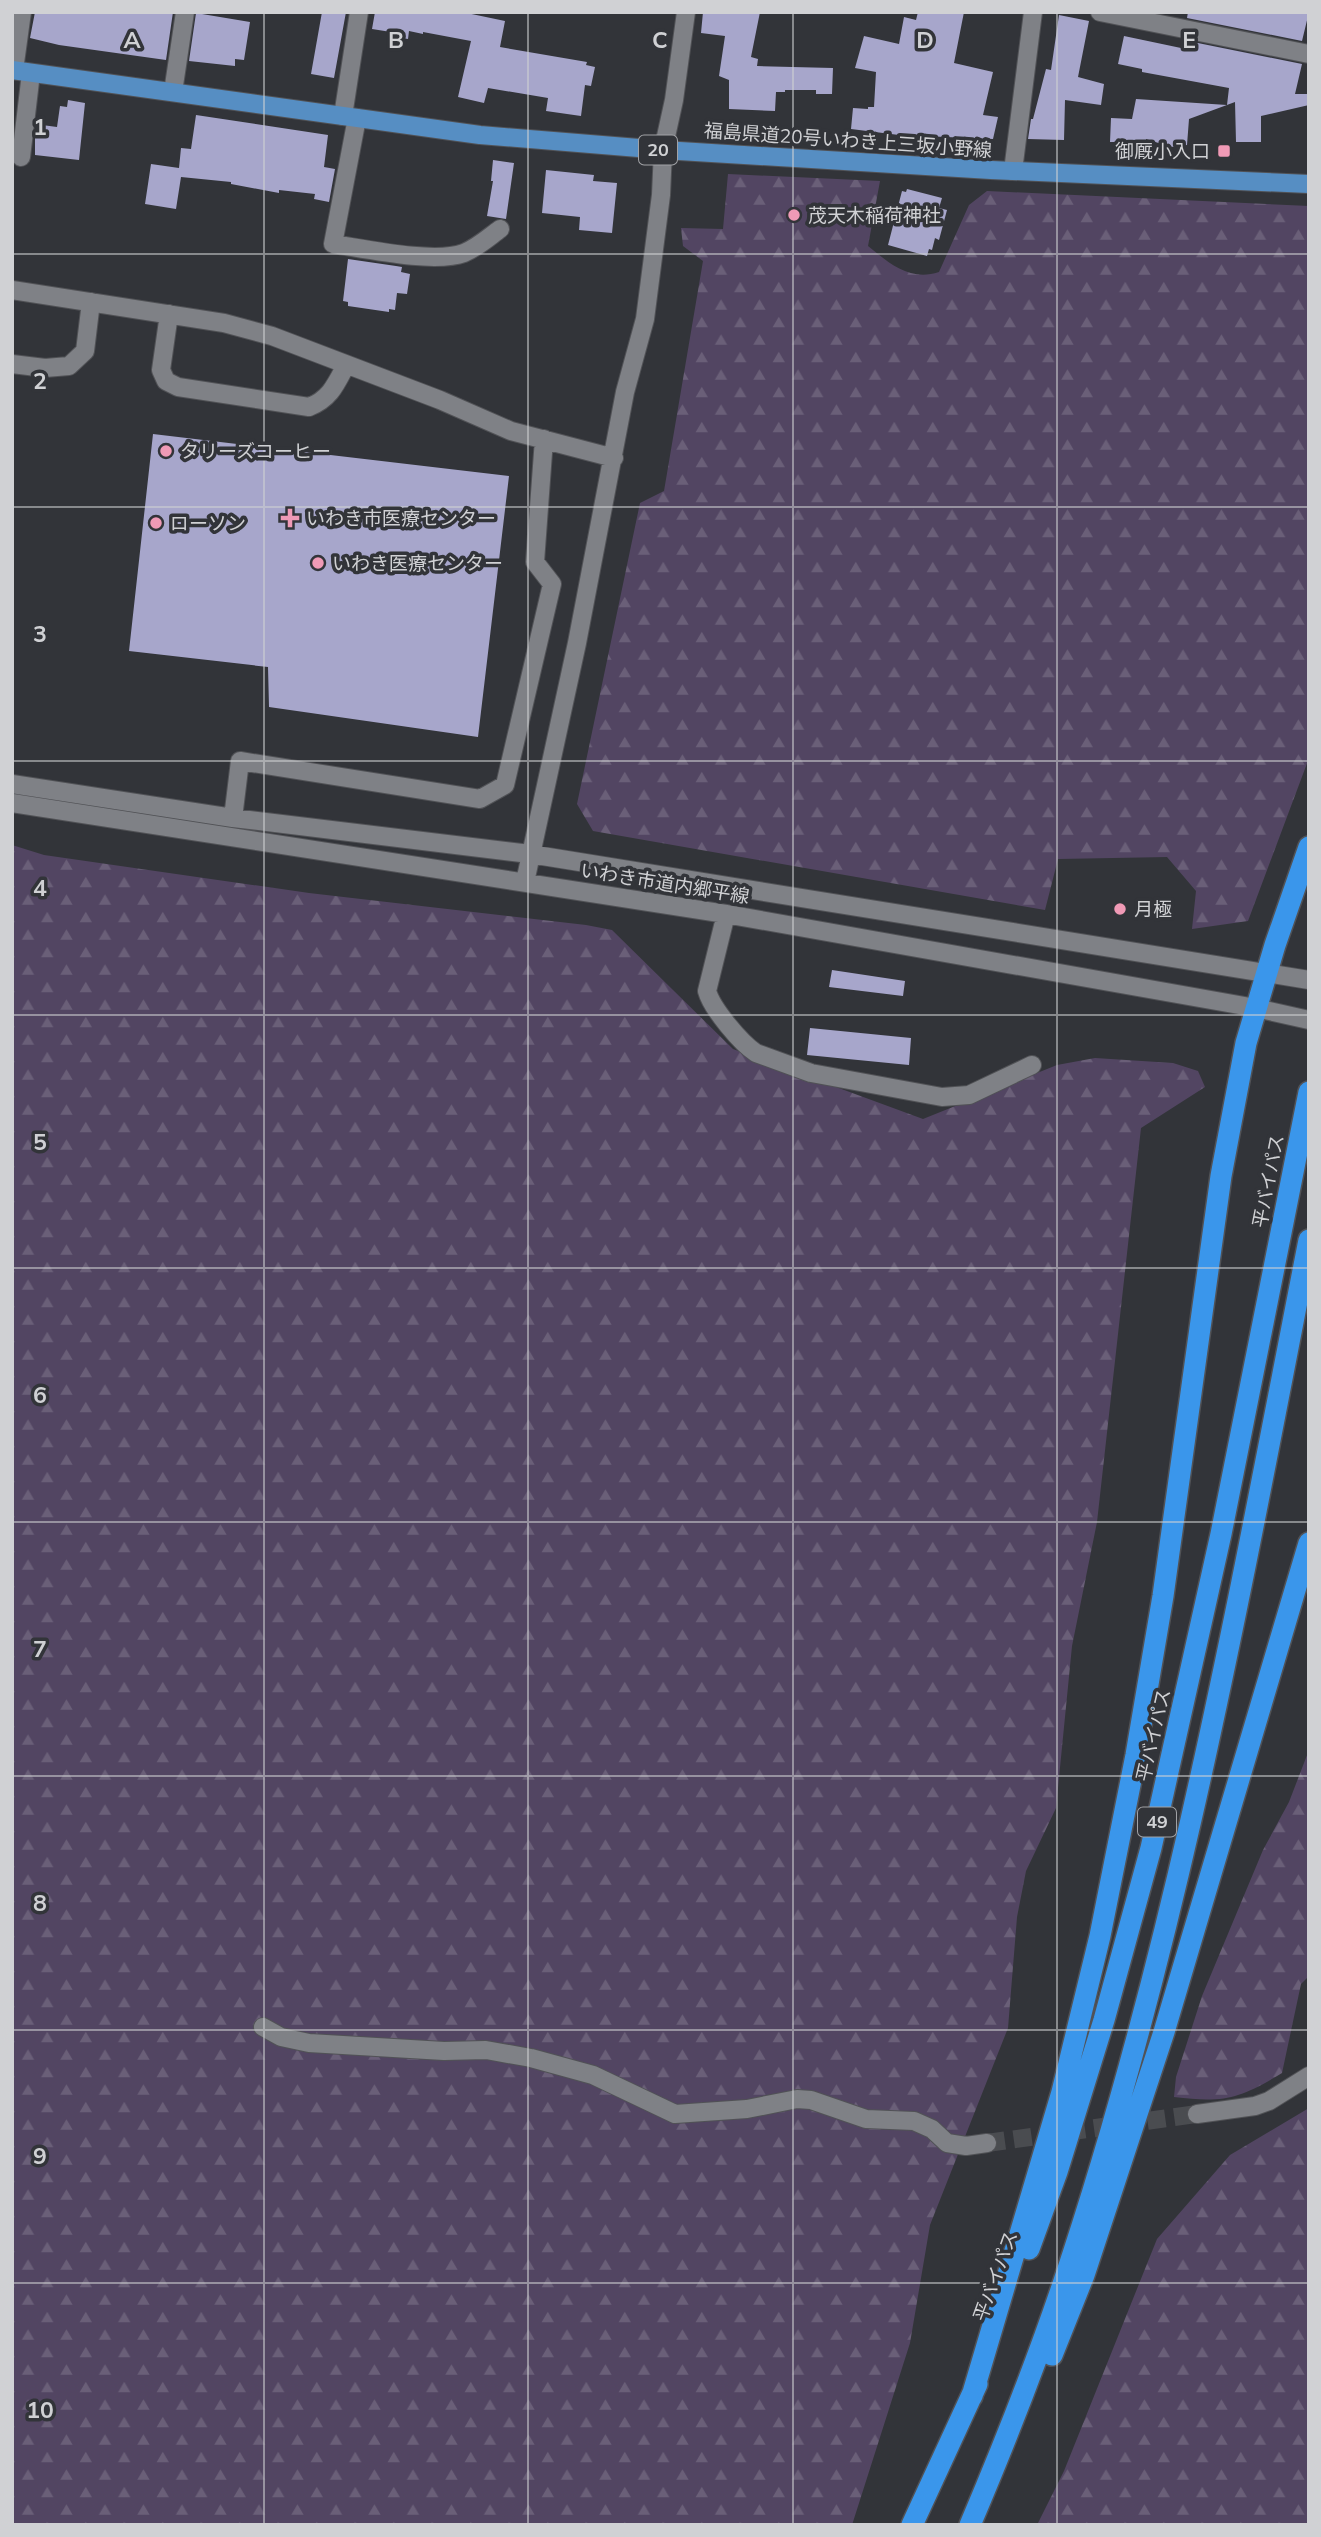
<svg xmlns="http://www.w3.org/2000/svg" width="1321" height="2537" font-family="Mulish,'Noto Sans JP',sans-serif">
  <defs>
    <pattern id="forest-firs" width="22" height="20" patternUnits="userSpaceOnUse" patternTransform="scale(1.75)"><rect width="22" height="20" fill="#524562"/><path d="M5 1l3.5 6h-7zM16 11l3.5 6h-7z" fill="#6a5f78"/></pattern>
  </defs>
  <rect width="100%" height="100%" fill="#323439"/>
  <!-- forest -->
  <path fill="url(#forest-firs)" d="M728 174 880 181 868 246C889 263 910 282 939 272L969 205 987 191 1309 206V758L1248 921 1192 929 1196 891 1167 857 1058 859 1045 910 593 831 577 804 640 503 664 491 703 261 683 246 681 228 723 229Z
    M12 845 44 855 309 893 586 925 612 930 733 1049 923 1119 1057 1065 1095 1058 1173 1063 1198 1071 1205 1087 1141 1128 1097 1522 1072 1646 1056 1808 1026 1871 1017 1917 1008 2028 930 2225 910 2343 852 2525H12Z
    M1309 1750V1976L1301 1984 1282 2073C1239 2099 1224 2103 1174 2097L1176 2077 1202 1996 1263 1850 1289 1802Z
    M1309 2108V2525H1037L1064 2471 1157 2239 1230 2155Z"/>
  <!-- building -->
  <path fill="#a7a6cb" d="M35 12H173L166 60 59 45 30 38Z
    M322 12H346L334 78 311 74Z
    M375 12H462L505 21 500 47 587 62 586 65 595 67 591 86 585 85 581 116 546 111 548 98 488 88 484 103 458 97 471 41 423 32V34L409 31 408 39 390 36 391 32 372 29Z
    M703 12H760L751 57 758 59 757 66 833 68 832 94H816V90H785V92H776L775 111 729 109V80L719 76 725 36 701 33Z
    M918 12H964L954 63 993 72 983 115 998 117 993 139 899 135 851 129 853 108 868 109V107H874L876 72 855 68 864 36 899 44 904 17 916 20Z
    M1188 12H1309L1302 41 1187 18Z
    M196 13 250 22 244 60 235 59V66L189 61Z
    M1059 15 1089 21 1078 77 1104 84 1101 105 1065 100 1064 140 1028 139 1031 119H1033L1046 69 1051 70Z
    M1124 36 1181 48 1183 40 1302 64 1295 94H1309V105L1261 116V142H1236L1235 102 1189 119 1187 145 1171 147 1146 139V144L1133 143 1128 145 1122 142H1110L1111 118 1132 119 1136 99 1227 105 1229 88 1142 72V69L1118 64Z
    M68 100 85 103 79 160 35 155V134L42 125 57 127 60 106 67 107Z
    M196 115 328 135 324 167 335 169 329 202 314 199 315 194 279 190V193L231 184V182L181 177 176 209 145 204 151 164 179 168 181 148 191 149Z
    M493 160 514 163 506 219 487 216 493 181H491Z
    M546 170 594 175 593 181 617 183 612 233 579 230 580 217 542 213Z
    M907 189 942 198 939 208 947 210 939 240 935 238 932 250 929 249 927 256 888 245 902 191 906 192Z
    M348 259 396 266 402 267 401 272 410 274 407 294 397 293 395 310 389 309V312L348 306V302L343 301Z
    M153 434 509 476 478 737 269 707 268 667 129 651Z
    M832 970 905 981 903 996 829 987Z
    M810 1028 911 1038 909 1065 807 1055Z"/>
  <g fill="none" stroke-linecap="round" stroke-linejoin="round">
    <!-- minor-tunnel -->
    <path stroke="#4a4c50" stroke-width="18" stroke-dasharray="18 9" stroke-linecap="butt" d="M987 2143 1197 2114"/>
    <defs>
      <path id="minor" d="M1100 12 1309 54
        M14 70 22 12
        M173 92 185 12
        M343 116 359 12
        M357 118 333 244C366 249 434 264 464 253 478 247 489 237 500 229
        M21 157 31 73
        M1013 171 1033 12
        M12 290 224 323 272 336 440 400 511 431 614 458
        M169 314 161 370 166 381 178 387 309 407C330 399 336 384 346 365
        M12 364 45 368 69 366 85 351 91 302
        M12 784 233 818 530 854 1309 980
        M12 803 726 914 1256 1008 1309 1020
        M233 818 240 761 480 799 505 785 552 584 535 562 544 439
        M525 882 577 643 625 392 645 319 661 195 663 150 674 100 686 12
        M726 914 707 991C712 1009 741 1043 756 1053L811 1073 942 1097 969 1095 1032 1065
        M263 2027 281 2037 309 2043 444 2051 486 2050 531 2058 593 2075 675 2114 747 2109 797 2099 811 2100 866 2119 914 2121 932 2129 947 2143 966 2146 987 2143
        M1197 2114 1255 2106 1269 2101 1309 2076"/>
      <path id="major" d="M12 70 480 135 663 150 991 170 1309 184"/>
      <path id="highway" d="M1029 2249 1057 2172 1104 2020 1151 1848 1221 1534 1309 1092
        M1052 2355 1084 2275 1164 2032 1309 1543
        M972 2396 1062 2092 1100 1936 1136 1755 1163 1596 1221 1176 1246 1043 1275 945 1309 847
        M912 2525 977 2384
        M970 2525C1004 2445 1036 2364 1064 2281 1177 1945 1241 1587 1309 1240"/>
    </defs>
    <!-- minor casing -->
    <use href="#minor" stroke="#515256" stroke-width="20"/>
    <!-- major casing -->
    <use href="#major" stroke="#515256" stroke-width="20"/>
    <!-- highway casing -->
    <use href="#highway" stroke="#515256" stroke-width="24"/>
    <!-- minor -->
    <use href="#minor" stroke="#7f8186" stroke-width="18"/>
    <!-- major -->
    <use href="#major" stroke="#568ec3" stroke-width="18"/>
    <!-- highway -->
    <use href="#highway" stroke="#3a96eb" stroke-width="21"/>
  </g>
  <!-- grid -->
  <path fill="none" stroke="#d0d1d4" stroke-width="2" stroke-opacity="0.55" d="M264 12V2525M528 12V2525M793 12V2525M1057 12V2525M12 254H1309M12 507H1309M12 761H1309M12 1015H1309M12 1268H1309M12 1522H1309M12 1776H1309M12 2030H1309M12 2283H1309"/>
  <!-- markers -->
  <g fill="#f09ab6" stroke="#323439" stroke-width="2.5">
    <rect x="1217" y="144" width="14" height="14" rx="3.5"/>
    <circle cx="794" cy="215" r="7"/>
    <circle cx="166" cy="451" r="7"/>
    <path d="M286.5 507.5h7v7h7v7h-7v7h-7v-7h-7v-7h7z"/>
    <circle cx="156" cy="523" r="7"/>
    <circle cx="318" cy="563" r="7"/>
    <circle cx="1120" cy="909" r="7"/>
  </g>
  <g text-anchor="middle" stroke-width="7" stroke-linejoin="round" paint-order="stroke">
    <!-- shield labels -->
    <g fill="#323439" stroke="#a1a2a6" stroke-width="2">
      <rect x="639" y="135.5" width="38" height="29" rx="5"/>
      <rect x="1138" y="1807.5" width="38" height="29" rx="5"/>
    </g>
    <g font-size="18" font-weight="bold" fill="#d0d1d4">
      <text x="658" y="156">20</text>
      <text x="1157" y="1828">49</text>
    </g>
    <!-- street labels -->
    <g font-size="19" fill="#d0d1d4" stroke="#323439">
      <text transform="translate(848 140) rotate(4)" y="7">福島県道20号いわき上三坂小野線</text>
      <text transform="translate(665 883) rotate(9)" y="7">いわき市道内郷平線</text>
      <text transform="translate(1268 1181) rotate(-79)" y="7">平バイパス</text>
      <text transform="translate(1153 1735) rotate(-77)" y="7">平バイパス</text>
      <text transform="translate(995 2276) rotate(-70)" y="7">平バイパス</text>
    </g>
    <!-- poi labels -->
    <g font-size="19" fill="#d0d1d4" stroke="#323439" text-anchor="start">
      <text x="1210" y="158" text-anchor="end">御厩小入口</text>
      <text x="808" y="222">茂天木稲荷神社</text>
      <text x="180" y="458">タリーズコーヒー</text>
      <text x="306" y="525">いわき市医療センター</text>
      <text x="170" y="530">ローソン</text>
      <text x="332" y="570">いわき医療センター</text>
      <text x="1134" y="916">月極</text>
    </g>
  </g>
  <g font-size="23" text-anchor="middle" font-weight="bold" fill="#d0d1d4" stroke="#323439" stroke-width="7" stroke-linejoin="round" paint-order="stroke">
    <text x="132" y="48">A</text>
    <text x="396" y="48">B</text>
    <text x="660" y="48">C</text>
    <text x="925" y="48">D</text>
    <text x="1189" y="48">E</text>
    <text x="40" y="135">1</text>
    <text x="40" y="389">2</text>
    <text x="40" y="642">3</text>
    <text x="40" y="896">4</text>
    <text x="40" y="1150">5</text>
    <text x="40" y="1403">6</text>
    <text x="40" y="1657">7</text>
    <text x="40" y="1911">8</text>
    <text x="40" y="2164">9</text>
    <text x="40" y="2418">10</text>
  </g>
  <!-- border -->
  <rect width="1321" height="2537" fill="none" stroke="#d0d1d4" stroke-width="28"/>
</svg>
